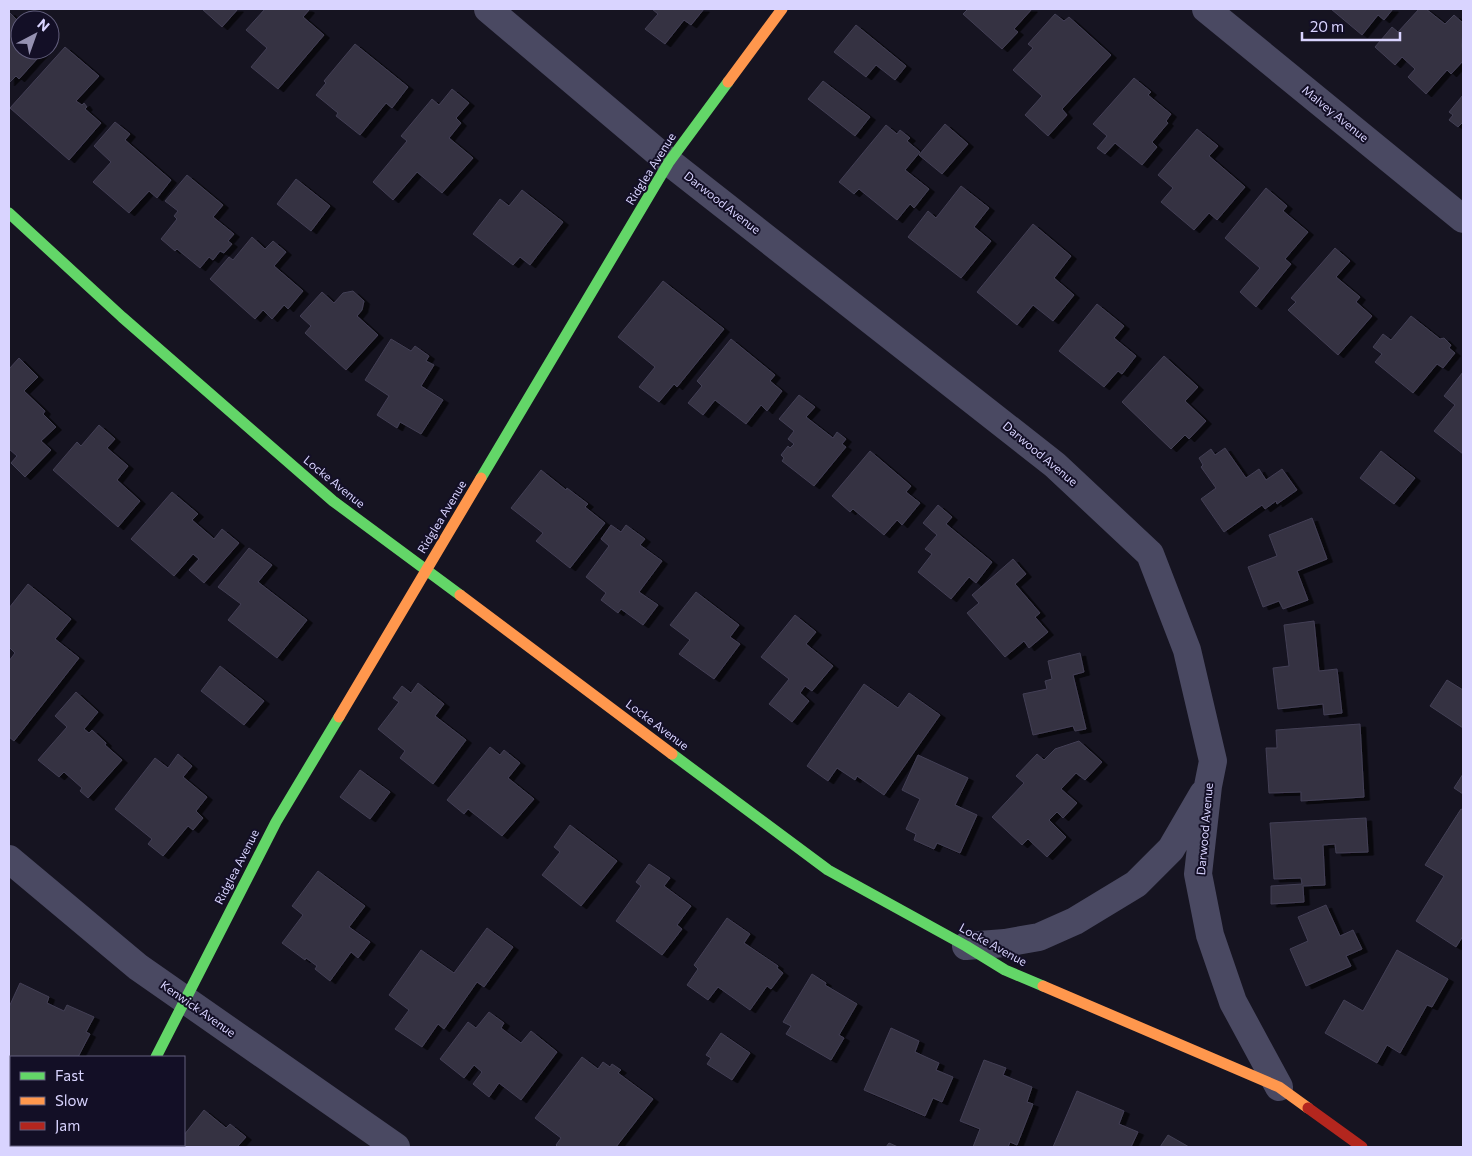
<svg xmlns="http://www.w3.org/2000/svg" width="1472" height="1156" font-family="Commissioner,sans-serif">
  <defs>
    <filter id="shadow"><feDropShadow dx="5.5" dy="3" stdDeviation="0" flood-color="#0009"/></filter>
  </defs>
  <rect width="100%" height="100%" fill="#161421"/>
  <!-- building -->
  <path fill="#343243" stroke="#433f54" filter="url(#shadow)" d="M202 9H238L222 27Z
    M265 9H307L309 10 303 17 324 35 278 89 251 67 267 48 246 30Z
    M652 9H704L691 25 684 20 665 44 645 29 658 14Z
    M968 9H1032L1014 29 1018 32 1002 49 963 14Z
    M1331 9H1393L1384 20 1378 15 1362 35Z
    M1419 9H1426L1445 24 1454 15 1463 23 1462 46 1463 61 1451 74 1447 70 1426 94 1408 77 1415 69 1402 57 1395 65 1375 47 1392 27 1398 32Z
    M9 12 20 23V50H45L19 79 16 76 9 83Z
    M1055 14 1064 21 1069 17 1111 55 1062 109 1067 115 1048 136 1025 115 1042 96 1013 70 1033 48 1028 44Z
    M856 25 906 66 895 80 876 65 866 77 834 52Z
    M355 44 408 87 392 108 386 103 360 135 336 116 338 113 316 95 326 83 324 81Z
    M65 47 99 76 76 101 82 105 84 103 87 107 85 109 101 123 69 160 10 108Z
    M1134 78 1151 92 1148 95 1171 114 1166 121 1168 123 1152 142 1157 147 1142 165 1115 143 1105 154 1097 148 1107 136 1093 124Z
    M823 81 870 117 855 136 808 99Z
    M452 89 469 103 456 118 461 123 449 138 473 158 442 193 417 172 393 200 373 182 407 141 401 136 432 99 439 105Z
    M1463 95V122L1458 127 1449 120 1453 115 1449 112Z
    M115 122 130 134 125 140 171 180 157 198 149 191 129 213 93 182 111 162 94 146Z
    M945 124 968 144 942 174 919 155Z
    M886 125 897 134 900 130 910 138 907 141 920 152 905 170 929 189 914 208 910 204 897 220 859 189 854 194 839 182Z
    M1197 129 1218 146 1209 156 1245 187 1217 220 1209 213 1194 230 1161 202 1173 188 1158 175Z
    M187 175 223 205 213 217 234 234 228 241 232 244 224 253 220 251 213 260 209 257 200 268 177 249 175 251 161 239 177 219 174 216 178 211 165 201Z
    M296 179 330 206 311 231 277 204Z
    M961 186 989 208 974 227 991 241 961 278 908 237 928 211 936 218Z
    M1266 188 1287 206 1283 211 1308 232 1285 259 1291 264 1256 307 1240 292 1260 268 1225 238Z
    M522 190 563 222 530 265 520 257 513 265 473 234 500 199 509 206Z
    M1033 224 1071 256 1054 278 1074 295 1053 321 1033 305 1017 325 977 292Z
    M252 237 265 249 273 241 286 252 274 266 303 291 288 309 284 305 272 319 263 310 255 319 210 279 229 257 233 260Z
    M1335 248 1350 261 1336 277 1360 297 1356 302 1372 316 1338 355 1288 310 1296 302 1291 298Z
    M663 281 724 329 677 387 674 384 659 402 639 387 655 367 618 337Z
    M353 291 364 301 362 310 357 316 378 335 346 370 305 333 311 326 300 316 322 292 334 303 343 293Z
    M1097 304 1124 326 1114 338 1136 356 1122 374 1118 371 1104 387 1059 351Z
    M1411 316 1440 339 1444 338 1451 345 1449 348 1455 353 1443 368 1437 364 1413 393 1375 362 1382 354 1373 347 1383 334 1391 340Z
    M391 339 411 351 415 346 429 356 426 361 434 365 421 386 443 400 421 434 400 422 397 428 377 415 389 396 365 380Z
    M731 339 775 375 770 381 782 391 767 411 761 405 746 424 715 400 703 415 688 403 702 386 697 381Z
    M1164 356 1198 387 1185 401 1206 421 1189 439 1185 435 1171 449 1122 402Z
    M19 358 38 377 24 391 45 411 43 414 56 427 41 441 51 450 25 477 11 463 17 456 9 449V369Z
    M1463 372V454L1434 431 1455 405 1444 396Z
    M799 395 815 407 806 417 833 438 837 432 846 439 842 444 846 447 814 486 782 461 784 458 781 455 788 446 790 448 794 444 788 439 794 431 779 419Z
    M99 425 115 439 107 448 128 466 117 480 140 501 118 527 53 470 77 442 81 446Z
    M1225 448 1246 478 1259 469 1266 480 1282 469 1297 490 1277 504 1276 501 1265 509 1262 505 1224 532 1201 499 1216 488 1201 467 1203 465 1199 458 1211 449 1215 455Z
    M870 451 911 486 906 492 920 503 902 525 897 520 884 535 853 509 850 512 832 496Z
    M1381 451 1415 478 1394 504 1360 478Z
    M541 470 566 490 567 488 588 504 585 507 605 523 570 568 536 541 543 533 511 508Z
    M172 492 198 514 192 520 214 539 222 529 239 543 204 583 189 570 199 559 193 554 174 576 131 539Z
    M938 505 952 517 946 524 992 562 976 583 969 577 951 599 918 572 932 554 925 549 937 535 923 523Z
    M1312 518 1327 559 1297 571 1308 600 1283 609 1279 601 1263 607 1248 567 1277 556 1269 535Z
    M611 525 621 532 626 525 645 539 640 545 662 561 639 592 658 605 643 625 621 609 618 613 601 600 606 593 586 577 609 546 601 539Z
    M249 548 272 565 258 582 307 620 277 658 228 620 241 604 218 587Z
    M1013 559 1026 574 1015 584 1040 613 1035 617 1048 632 1029 648 1024 641 1005 657 967 613 979 603 972 595Z
    M28 584 71 619 55 639 79 658 14 741 9 737V661L15 653 9 647V608Z
    M696 592 739 625 730 637 740 644 714 679 679 654 690 640 670 625Z
    M795 615 816 632 806 644 833 666 812 691 805 686 800 693 809 701 792 722 769 704 789 679 761 657Z
    M1314 621 1319 671 1337 669 1342 713 1324 715 1323 704 1278 709 1273 668 1289 666 1284 625Z
    M1080 653 1084 672 1073 675 1086 729 1075 731 1073 726 1033 735 1023 694 1047 689 1045 681 1052 679 1048 661Z
    M220 666 264 701 244 725 201 691Z
    M1447 680 1463 690V728L1430 706Z
    M418 683 444 704 435 716 466 740 433 784 400 758 405 751 378 729 399 702 393 698 402 686 411 693Z
    M864 684 898 708 909 693 940 715 884 795 857 776 855 780 837 768 828 781 807 766Z
    M76 692 98 712 84 729 89 733 92 730 106 743 105 745 122 760 88 798 80 791 82 788 64 772 59 777 38 760 67 727 55 716Z
    M1360 724 1364 797 1301 801V792L1269 793 1266 748H1277L1276 730Z
    M1079 741 1102 762 1085 780 1076 773 1061 789 1077 803 1063 818 1057 812 1049 820 1066 837 1047 857 1028 839 1022 845 992 817 1024 783 1016 776 1037 754 1044 760 1055 749Z
    M490 747 500 755 504 750 520 763 508 778 534 799 502 836 468 809 464 814 447 800Z
    M178 754 192 766 183 777 207 797 196 811 203 818 193 830 188 826 163 856 148 844 152 839 115 809 155 758 168 768Z
    M918 755 968 778 955 805 977 815 960 853 937 843 934 849 914 840 916 834 906 829 920 799 902 790Z
    M360 770 390 792 370 819 340 797Z
    M1463 774V794L1454 788Z
    M1461 809 1463 810V936L1456 947 1416 921 1444 876 1425 865Z
    M1366 818 1368 852 1336 853 1335 844 1323 845 1325 885 1303 886 1304 902 1271 904V886L1302 884 1301 878 1274 879 1270 823Z
    M570 825 617 861 581 906 542 875 560 852 554 847Z
    M649 864 670 878 664 886 691 906 677 925 682 929 662 955 616 921 641 886 636 882Z
    M318 871 365 906 349 927 370 942 358 958 351 952 330 981 315 969 317 966 306 958 305 960 282 943 303 915 292 906Z
    M1326 905 1340 936 1353 930 1362 949 1346 956 1351 966 1306 986 1290 949 1308 941 1298 917Z
    M727 918 750 934 744 943 778 966 777 968 783 973 771 989 767 986 750 1010 718 987 708 1000 687 985 698 969 694 965Z
    M487 928 513 947 484 987 477 982 444 1029 438 1024 422 1047 395 1029 409 1010 389 995 421 950 454 973Z
    M1397 950 1448 979 1432 1007 1427 1005 1400 1053 1387 1045 1377 1063 1325 1033 1344 1000 1363 1011Z
    M812 974 826 983 825 985 857 1004 839 1035 844 1038 831 1060 786 1034 791 1026 783 1022Z
    M20 983 49 997 47 1003 64 1011 67 1005 94 1017 86 1032 90 1034 78 1057H11V1067L9 1066V1007Z
    M489 1012 504 1023 501 1028 521 1043 531 1031 557 1052 521 1100 499 1083 489 1097 473 1084 482 1072 474 1065 464 1078 440 1059 468 1022 476 1028Z
    M891 1028 919 1041 915 1052 939 1063 936 1070 953 1077 942 1102 933 1098 925 1116 864 1090Z
    M721 1033 750 1053 732 1080 707 1064 711 1058 706 1055Z
    M582 1057 598 1069 603 1062 610 1067 612 1064 621 1070 618 1073 653 1099 616 1147H558L556 1145 561 1138 535 1118Z
    M984 1060 1006 1068 1003 1075 1032 1087 1027 1102 1033 1104 1017 1145 1010 1142 1008 1147H973L980 1129 960 1121Z
    M1077 1091 1124 1111 1119 1124 1138 1132 1131 1147H1053Z
    M204 1110 226 1128 230 1124 246 1137 237 1147H174L176 1145H184V1135Z
    M1168 1135 1189 1147H1160Z
    M889 1143 898 1147H886Z"/>
  <g fill="none" stroke-linecap="round" stroke-linejoin="round">
    <!-- street -->
    <path stroke="#4a4962" stroke-width="28" d="M488 9 669 162 1055 465 1150 554 1187 650 1213 761 1208 786 1198 874 1210 935 1233 1002 1279 1087
      M1206 9 1463 219
      M9 859 138 967 396 1147
      M966 946 1005 943 1039 937 1075 921 1136 884 1171 849 1203 794"/>
    <!-- fast -->
    <path stroke="#63d668" stroke-width="11" d="M9 213 122 317 333 501 460 595
      M481 478 669 162 728 82
      M672 754 828 870 966 946 1005 970 1043 986
      M156 1057 276 822 339 717
      M110 1147 111 1145"/>
    <!-- slow -->
    <path stroke="#ff974d" stroke-width="11" d="M728 82 782 9
      M460 595 672 754
      M339 717 481 478
      M1043 986 1279 1087 1308 1108"/>
    <!-- jam -->
    <path stroke="#b3261e" stroke-width="11" d="M1308 1108 1362 1147"/>
  </g>
  <g text-anchor="middle" stroke-width="4" stroke-linejoin="round" paint-order="stroke">
    <!-- street labels -->
    <g font-size="12" fill="#d9d4ff" stroke="#130f26">
      <text transform="translate(1335 114) rotate(39)" y="4">Malvey Avenue</text>
      <text transform="translate(651 169) rotate(-58)" y="4">Ridglea Avenue</text>
      <text transform="translate(722 203) rotate(38)" y="4">Darwood Avenue</text>
      <text transform="translate(1040 454) rotate(40)" y="4">Darwood Avenue</text>
      <text transform="translate(334 482) rotate(39)" y="4">Locke Avenue</text>
      <text transform="translate(442 517) rotate(-59)" y="4">Ridglea Avenue</text>
      <text transform="translate(657 725) rotate(37)" y="4">Locke Avenue</text>
      <text transform="translate(1205 829) rotate(-85)" y="4">Darwood Avenue</text>
      <text transform="translate(237 867) rotate(-63)" y="4">Ridglea Avenue</text>
      <text transform="translate(993 945) rotate(29)" y="4">Locke Avenue</text>
      <text transform="translate(198 1009) rotate(35)" y="4">Kenwick Avenue</text>
    </g>
  </g>
  <!-- border -->
  <rect width="1472" height="1156" fill="none" stroke="#d9d4ff" stroke-width="20"/>
  <!-- legend -->
  <rect x="10" y="1056" width="175" height="90" fill="#130f26" stroke="#625e7d"/>
  <rect x="20" y="1072" width="25" height="8" fill="#63d668" stroke="#625e7d"/>
  <text x="55" y="1081" font-size="15" fill="#d9d4ff">Fast</text>
  <rect x="20" y="1097" width="25" height="8" fill="#ff974d" stroke="#625e7d"/>
  <text x="55" y="1106" font-size="15" fill="#d9d4ff">Slow</text>
  <rect x="20" y="1122" width="25" height="8" fill="#b3261e" stroke="#625e7d"/>
  <text x="55" y="1131" font-size="15" fill="#d9d4ff">Jam</text>
  <!-- north arrow -->
  <g transform="translate(35 35) rotate(41)"><circle r="24" fill="#130f26" stroke="#625e7d"/>
  <path d="M0-4L9 19L0 12L-9 19Z" fill="#9591b1"/>
  <text y="-8" font-size="14" font-weight="bold" text-anchor="middle" fill="#d9d4ff">N</text>
  </g>
  <!-- scale -->
  <path d="M1302 32v8h98v-8" fill="none" stroke="#d9d4ff" stroke-width="2.5"/>
  <text x="1310" y="32" font-size="15" fill="#d9d4ff" stroke="#130f26" stroke-width="4" paint-order="stroke">20 m</text>
</svg>
